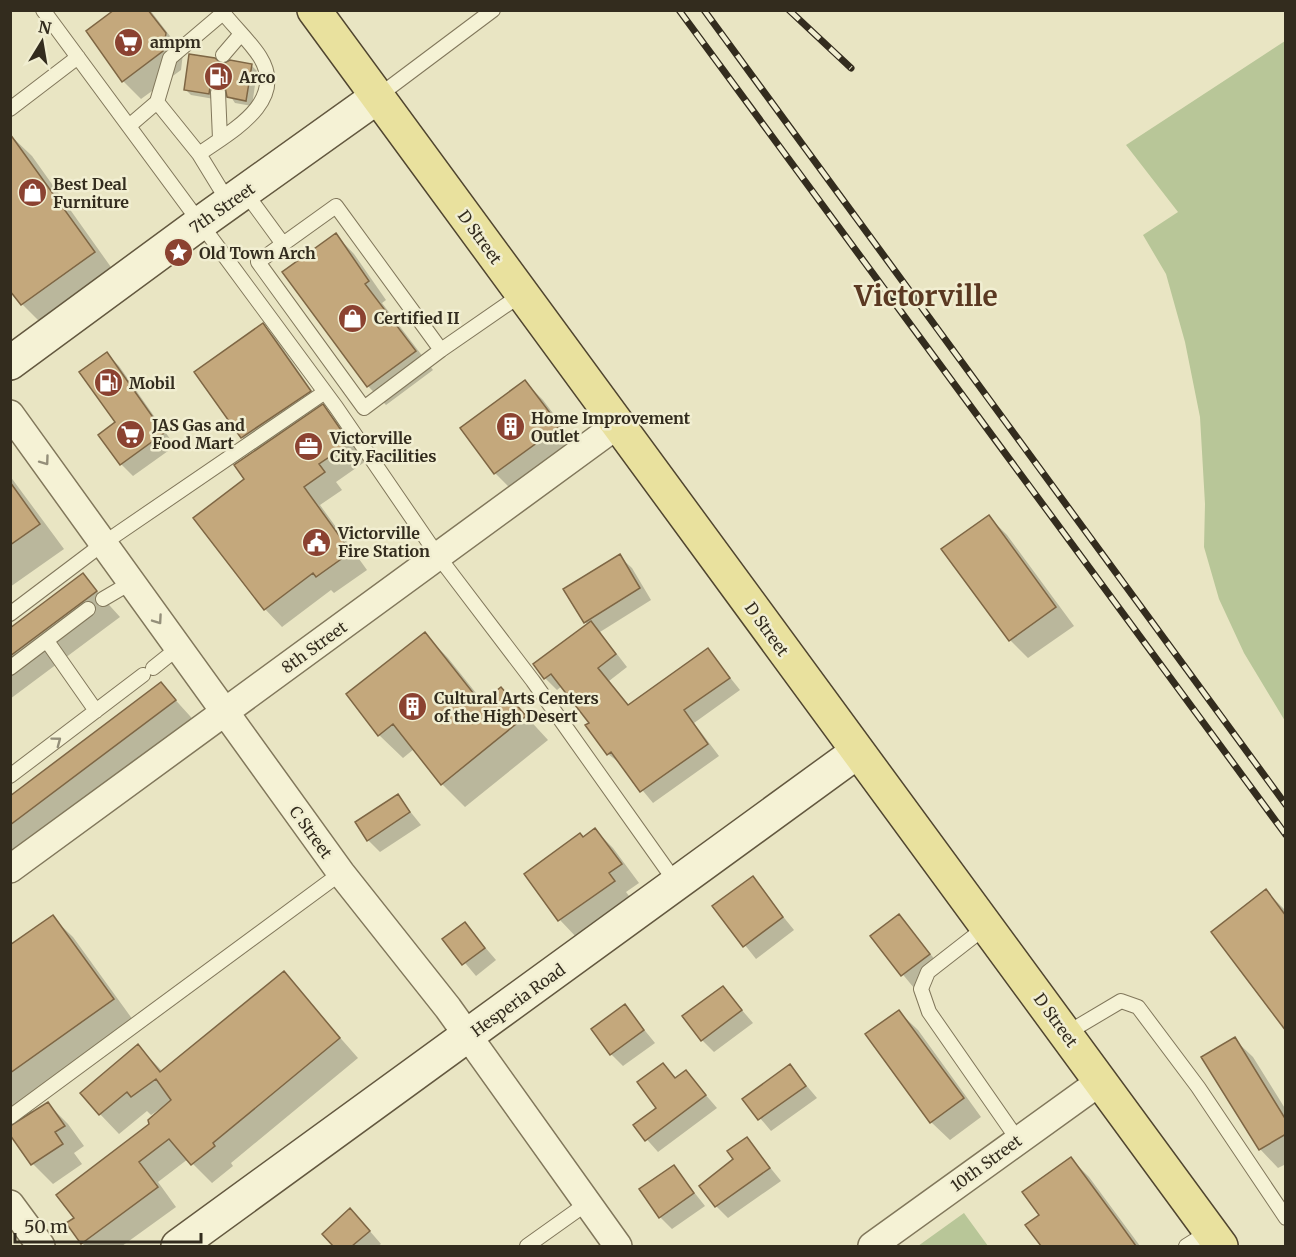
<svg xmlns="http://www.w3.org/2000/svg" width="1296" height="1257" font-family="Merriweather,serif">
  <rect width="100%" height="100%" fill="#e9e5c3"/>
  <!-- green -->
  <path fill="#b8c698" d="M1285 41V721L1244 653 1219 599 1204 547 1205 504 1200 417 1185 342 1166 274 1143 235 1178 212 1126 145Z
    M964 1213 988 1246H918Z"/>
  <!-- shadow -->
  <path fill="#0003" d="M116 10H150L183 53 181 70 141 99 123 81Z
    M251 65 257 71 252 106 235 103 225 88 216 93 214 99 191 95 186 90 222 66Z
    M10 135 32 156 118 277 46 328 22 304Z
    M336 235 354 254 386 300 382 303 433 370 386 405 368 386 284 272Z
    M263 325 275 337 321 404 340 424 366 461 336 482 342 490 320 505 367 570 334 593 331 590 282 627 265 609 246 479 256 452 242 437 196 372Z
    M107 354 119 366 175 446 133 476 121 464Z
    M525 382 543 400 577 445 514 492 495 473 462 428Z
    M10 476 64 549 10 587Z
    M989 517 1007 535 1074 626 1028 658 1010 640Z
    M619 556 632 568 651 600 600 632 627 667 609 681 629 706 708 650 740 690 694 723 719 756 653 803 621 764 608 754 591 723 562 686 557 690 545 678 588 625 585 622Z
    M82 575 120 617 10 699V630Z
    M425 634 448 658 484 703 501 689 548 740 465 807 442 784 414 749 403 758 379 735Z
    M161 684 199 726 10 868V798Z
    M397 795 421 825 380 852 368 840Z
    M595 830 613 848 639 883 626 892 632 900 578 939 560 920 526 874Z
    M752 878 794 930 756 959 714 906Z
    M1266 891 1286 911V1029Z
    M899 916 941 967 914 988 872 937Z
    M52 917 73 937 133 1020 23 1099 34 1113 48 1104 68 1124 84 1146 74 1153 82 1164 53 1184 33 1164 10 1132V947Z
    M465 924 496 960 476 976 445 939Z
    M283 973 358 1058 231 1163 233 1166 212 1183 188 1159 158 1182 176 1207 122 1246H85L82 1243 76 1218 161 1111 160 1109 151 1115 147 1111 119 1134 100 1114 138 1046 163 1072Z
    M723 988 753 1023 714 1052 702 1040Z
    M625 1006 655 1043 623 1066 611 1054Z
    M899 1012 918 1030 981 1117 950 1140 931 1122Z
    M1234 1039 1253 1057 1286 1110V1164L1278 1168 1260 1149Z
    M663 1065 677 1079 686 1072 717 1108 658 1152 635 1126 658 1108Z
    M790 1066 817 1098 771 1131 744 1099Z
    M747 1139 781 1181 728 1218 716 1206 735 1159Z
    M1071 1159 1089 1177 1140 1246H1055L1035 1220 1041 1215Z
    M674 1167 705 1206 672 1229 660 1217Z
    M362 1222 381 1244 378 1246H335L324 1234Z"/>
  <!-- building -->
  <path fill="#c4a87c" stroke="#7e6644" stroke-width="1.5" d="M114 10H148L166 33 163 51 122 82 86 31Z
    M189 54 215 58 222 64 230 60 252 64 246 101 227 97 225 87 218 83 210 87 209 94 184 90Z
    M10 134 95 252 21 305 10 291Z
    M336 233 369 281 365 284 416 351 367 387 282 272Z
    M263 323 311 391 241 438 194 372Z
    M107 352 164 433 120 465 98 435 115 422 79 372Z
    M525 380 560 426 494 474 460 428Z
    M323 404 350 443 319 464 325 472 304 487 351 552 316 577 313 573 264 610 193 518 244 479 234 465Z
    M10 482 40 524 10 545Z
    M989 515 1056 607 1009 641 941 549Z
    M620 554 640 588 584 623 563 589Z
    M83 573 97 591 10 656V628Z
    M591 621 616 654 598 668 628 705 708 648 730 678 684 710 708 744 640 792 611 752 607 755 585 725 589 723 551 674 544 679 533 664Z
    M425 632 481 703 501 687 526 716 441 785 393 724 378 736 346 694Z
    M161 682 176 700 10 825V796Z
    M398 794 410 812 367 841 355 822Z
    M595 828 622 864 609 873 615 881 558 921 524 874 580 833 583 837Z
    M753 876 783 917 743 947 712 906Z
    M1266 889 1286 916V1031L1211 932Z
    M899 914 930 954 901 976 870 936Z
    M53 915 114 999 10 1073V945Z
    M465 922 485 948 462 965 442 939Z
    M284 971 340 1038 213 1143 215 1146 191 1165 169 1139 139 1162 158 1187 81 1244 66 1223 74 1218 56 1195 149 1124 148 1120 171 1100 156 1079 131 1097 127 1092 99 1115 80 1093 138 1044 160 1072Z
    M723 986 742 1010 701 1041 682 1016Z
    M625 1004 644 1030 610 1055 591 1029Z
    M899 1010 964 1098 930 1123 865 1034Z
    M1235 1037 1286 1120V1134L1259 1150 1201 1057Z
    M663 1063 675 1078 686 1070 706 1095 645 1141 633 1125 656 1108 637 1082Z
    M790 1064 806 1086 758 1120 742 1099Z
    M48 1102 65 1126 55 1132 63 1144 31 1165 10 1135V1126Z
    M747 1137 770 1168 715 1207 699 1186 733 1159 727 1151Z
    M1071 1157 1118 1221 1136 1246H1041L1025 1225 1039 1215 1022 1192Z
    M674 1165 694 1193 659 1218 639 1189Z
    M350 1208 370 1231 352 1246H333L322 1234Z"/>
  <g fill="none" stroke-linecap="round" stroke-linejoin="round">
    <defs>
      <path id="service" d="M43 10 336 407 438 556 533 681 677 884
        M221 10C233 26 249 40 260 57 288 102 230 132 199 154L229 203
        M223 55 241 34
        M218 92 220 139
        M377 97 493 10
        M157 102 199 154
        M10 109 78 57
        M129 126 157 102 170 58 223 13
        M245 192 283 244
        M441 350 336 206 258 262 364 408 441 350 522 294
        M103 599 132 582
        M10 614 104 543 325 392
        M47 641 96 711
        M10 668 88 609
        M153 668 178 648
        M10 776 143 675
        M987 926 928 972 921 989 929 1012 1018 1140
        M1067 1033 1121 1001 1138 1007 1198 1087 1286 1218
        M10 1117 341 873
        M527 1246 586 1204
        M1186 1246 1210 1231"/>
      <path id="minor" d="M10 414 341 873 448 1008 618 1246
        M10 869 617 425
        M10 1204 41 1246
        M872 1246 1101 1081"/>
      <path id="secondary" d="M10 363 199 224 377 97
        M178 1246 857 752"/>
      <path id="primary" d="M314 10 1221 1246"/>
    </defs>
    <!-- service casing -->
    <use href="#service" stroke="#81775b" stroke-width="16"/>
    <!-- minor casing -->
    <use href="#minor" stroke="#81775b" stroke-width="30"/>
    <!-- secondary casing -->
    <use href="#secondary" stroke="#63583f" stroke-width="36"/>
    <!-- primary casing -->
    <use href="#primary" stroke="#50452f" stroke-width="36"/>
    <!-- service -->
    <use href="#service" stroke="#f5f2d5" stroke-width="14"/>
    <!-- minor -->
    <use href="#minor" stroke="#f5f2d5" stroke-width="27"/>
    <!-- secondary -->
    <use href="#secondary" stroke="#f5f2d5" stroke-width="33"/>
    <!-- primary -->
    <use href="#primary" stroke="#e9e19e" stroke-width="33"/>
    <defs>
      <path id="rail" d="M679 10 1286 835
        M704 10 1286 805
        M789 10 851 68"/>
    </defs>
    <!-- rail casing -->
    <use href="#rail" stroke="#332c1e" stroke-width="7"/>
    <!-- rail -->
    <use href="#rail" stroke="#f1eed1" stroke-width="4.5" stroke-dasharray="14" stroke-linecap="butt"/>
  </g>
  <!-- one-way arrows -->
  <defs><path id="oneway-chevron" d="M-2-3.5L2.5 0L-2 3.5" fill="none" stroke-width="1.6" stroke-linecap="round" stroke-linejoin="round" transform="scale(1.5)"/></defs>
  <g stroke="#948f7a">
    <use href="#oneway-chevron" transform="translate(45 461) rotate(54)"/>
    <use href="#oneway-chevron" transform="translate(158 620) rotate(55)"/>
    <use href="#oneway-chevron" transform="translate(57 741) rotate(-37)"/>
  </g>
  <!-- icons -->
  <defs>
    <symbol id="supermarket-disc" viewBox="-11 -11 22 22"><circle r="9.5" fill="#8b4231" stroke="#f1eed1"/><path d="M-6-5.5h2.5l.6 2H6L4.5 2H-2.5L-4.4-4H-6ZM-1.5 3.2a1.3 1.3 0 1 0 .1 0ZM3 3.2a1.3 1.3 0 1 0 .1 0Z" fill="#fff"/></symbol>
    <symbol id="fuel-disc" viewBox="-11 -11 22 22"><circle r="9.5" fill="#8b4231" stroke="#f1eed1"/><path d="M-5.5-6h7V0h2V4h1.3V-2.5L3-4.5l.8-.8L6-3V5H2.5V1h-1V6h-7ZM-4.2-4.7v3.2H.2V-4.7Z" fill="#fff"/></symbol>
    <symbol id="shop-disc" viewBox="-11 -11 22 22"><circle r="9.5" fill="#8b4231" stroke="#f1eed1"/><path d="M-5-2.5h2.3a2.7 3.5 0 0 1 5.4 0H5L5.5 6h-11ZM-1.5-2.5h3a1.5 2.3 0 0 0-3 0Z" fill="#fff"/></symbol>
    <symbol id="sight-disc" viewBox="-11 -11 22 22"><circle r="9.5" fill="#8b4231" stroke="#f1eed1"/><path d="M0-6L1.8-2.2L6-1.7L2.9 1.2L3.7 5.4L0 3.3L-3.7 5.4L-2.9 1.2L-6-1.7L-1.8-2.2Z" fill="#fff"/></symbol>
    <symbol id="building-disc" viewBox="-11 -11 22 22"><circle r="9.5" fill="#8b4231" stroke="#f1eed1"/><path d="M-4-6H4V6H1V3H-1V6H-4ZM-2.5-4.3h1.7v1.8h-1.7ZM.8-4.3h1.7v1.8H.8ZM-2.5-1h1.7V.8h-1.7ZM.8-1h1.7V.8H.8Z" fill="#fff"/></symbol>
    <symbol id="office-disc" viewBox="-11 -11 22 22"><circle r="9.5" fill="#8b4231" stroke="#f1eed1"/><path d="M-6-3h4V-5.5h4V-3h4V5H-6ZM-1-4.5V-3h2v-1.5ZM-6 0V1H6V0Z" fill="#fff"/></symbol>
    <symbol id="civic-disc" viewBox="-11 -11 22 22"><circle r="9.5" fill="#8b4231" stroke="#f1eed1"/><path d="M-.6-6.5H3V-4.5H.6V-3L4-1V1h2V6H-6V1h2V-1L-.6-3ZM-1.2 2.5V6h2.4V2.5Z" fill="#fff"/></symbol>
  </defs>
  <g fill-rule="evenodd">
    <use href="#supermarket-disc" x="112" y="26" width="33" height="33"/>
    <use href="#fuel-disc" x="202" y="60" width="33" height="33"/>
    <use href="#shop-disc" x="16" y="176" width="33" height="33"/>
    <use href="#sight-disc" x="162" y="236" width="33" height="33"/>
    <use href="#shop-disc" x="336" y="302" width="33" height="33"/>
    <use href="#fuel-disc" x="92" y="366" width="33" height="33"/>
    <use href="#building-disc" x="494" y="410" width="33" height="33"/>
    <use href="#supermarket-disc" x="114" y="418" width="33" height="33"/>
    <use href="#office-disc" x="292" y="430" width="33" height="33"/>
    <use href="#civic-disc" x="300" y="526" width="33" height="33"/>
    <use href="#building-disc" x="396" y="690" width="33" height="33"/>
  </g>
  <g text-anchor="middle" stroke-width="5" stroke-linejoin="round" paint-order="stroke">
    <!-- poi labels -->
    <g font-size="16" font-weight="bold" fill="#332c1e" stroke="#f1eed1" text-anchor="start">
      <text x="150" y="48">ampm</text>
      <text x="239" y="83">Arco</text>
      <text x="53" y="190">Best Deal<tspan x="53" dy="18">Furniture</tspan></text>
      <text x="199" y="259">Old Town Arch</text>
      <text x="374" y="324">Certified II</text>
      <text x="129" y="389">Mobil</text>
      <text x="531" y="424">Home Improvement<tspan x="531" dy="18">Outlet</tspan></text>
      <text x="152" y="431">JAS Gas and<tspan x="152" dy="18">Food Mart</tspan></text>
      <text x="330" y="444">Victorville<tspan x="330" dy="18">City Facilities</tspan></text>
      <text x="338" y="539">Victorville<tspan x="338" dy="18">Fire Station</tspan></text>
      <text x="434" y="704">Cultural Arts Centers<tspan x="434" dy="18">of the High Desert</tspan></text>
    </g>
    <!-- street labels -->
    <g font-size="16" fill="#332c1e" stroke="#f1eed1">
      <text transform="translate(222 208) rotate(-35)" y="6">7th Street</text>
      <text transform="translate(480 237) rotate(54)" y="6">D Street</text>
      <text transform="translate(767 629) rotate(54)" y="6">D Street</text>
      <text transform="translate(314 647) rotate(-36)" y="6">8th Street</text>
      <text transform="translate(311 832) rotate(54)" y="6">C Street</text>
      <text transform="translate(518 1000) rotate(-36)" y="6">Hesperia Road</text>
      <text transform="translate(1056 1020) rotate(54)" y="6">D Street</text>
      <text transform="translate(986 1163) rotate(-36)" y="6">10th Street</text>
    </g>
    <!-- town labels -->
    <g font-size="28" font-weight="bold" fill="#5b3922" stroke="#f1eed1">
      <text x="926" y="306">Victorville</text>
    </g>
  </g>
  <!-- border -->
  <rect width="1296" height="1257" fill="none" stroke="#332c1e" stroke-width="24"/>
  <!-- north arrow -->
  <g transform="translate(42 42) rotate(11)" stroke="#f1eed1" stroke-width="4.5" paint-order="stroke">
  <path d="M0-4.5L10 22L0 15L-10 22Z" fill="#332c1e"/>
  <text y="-9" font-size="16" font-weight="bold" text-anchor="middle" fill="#332c1e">N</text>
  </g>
  <!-- scale -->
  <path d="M15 1233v9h186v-9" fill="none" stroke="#332c1e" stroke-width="3"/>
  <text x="24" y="1233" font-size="18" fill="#332c1e" stroke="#f1eed1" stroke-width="4.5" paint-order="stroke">50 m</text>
</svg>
